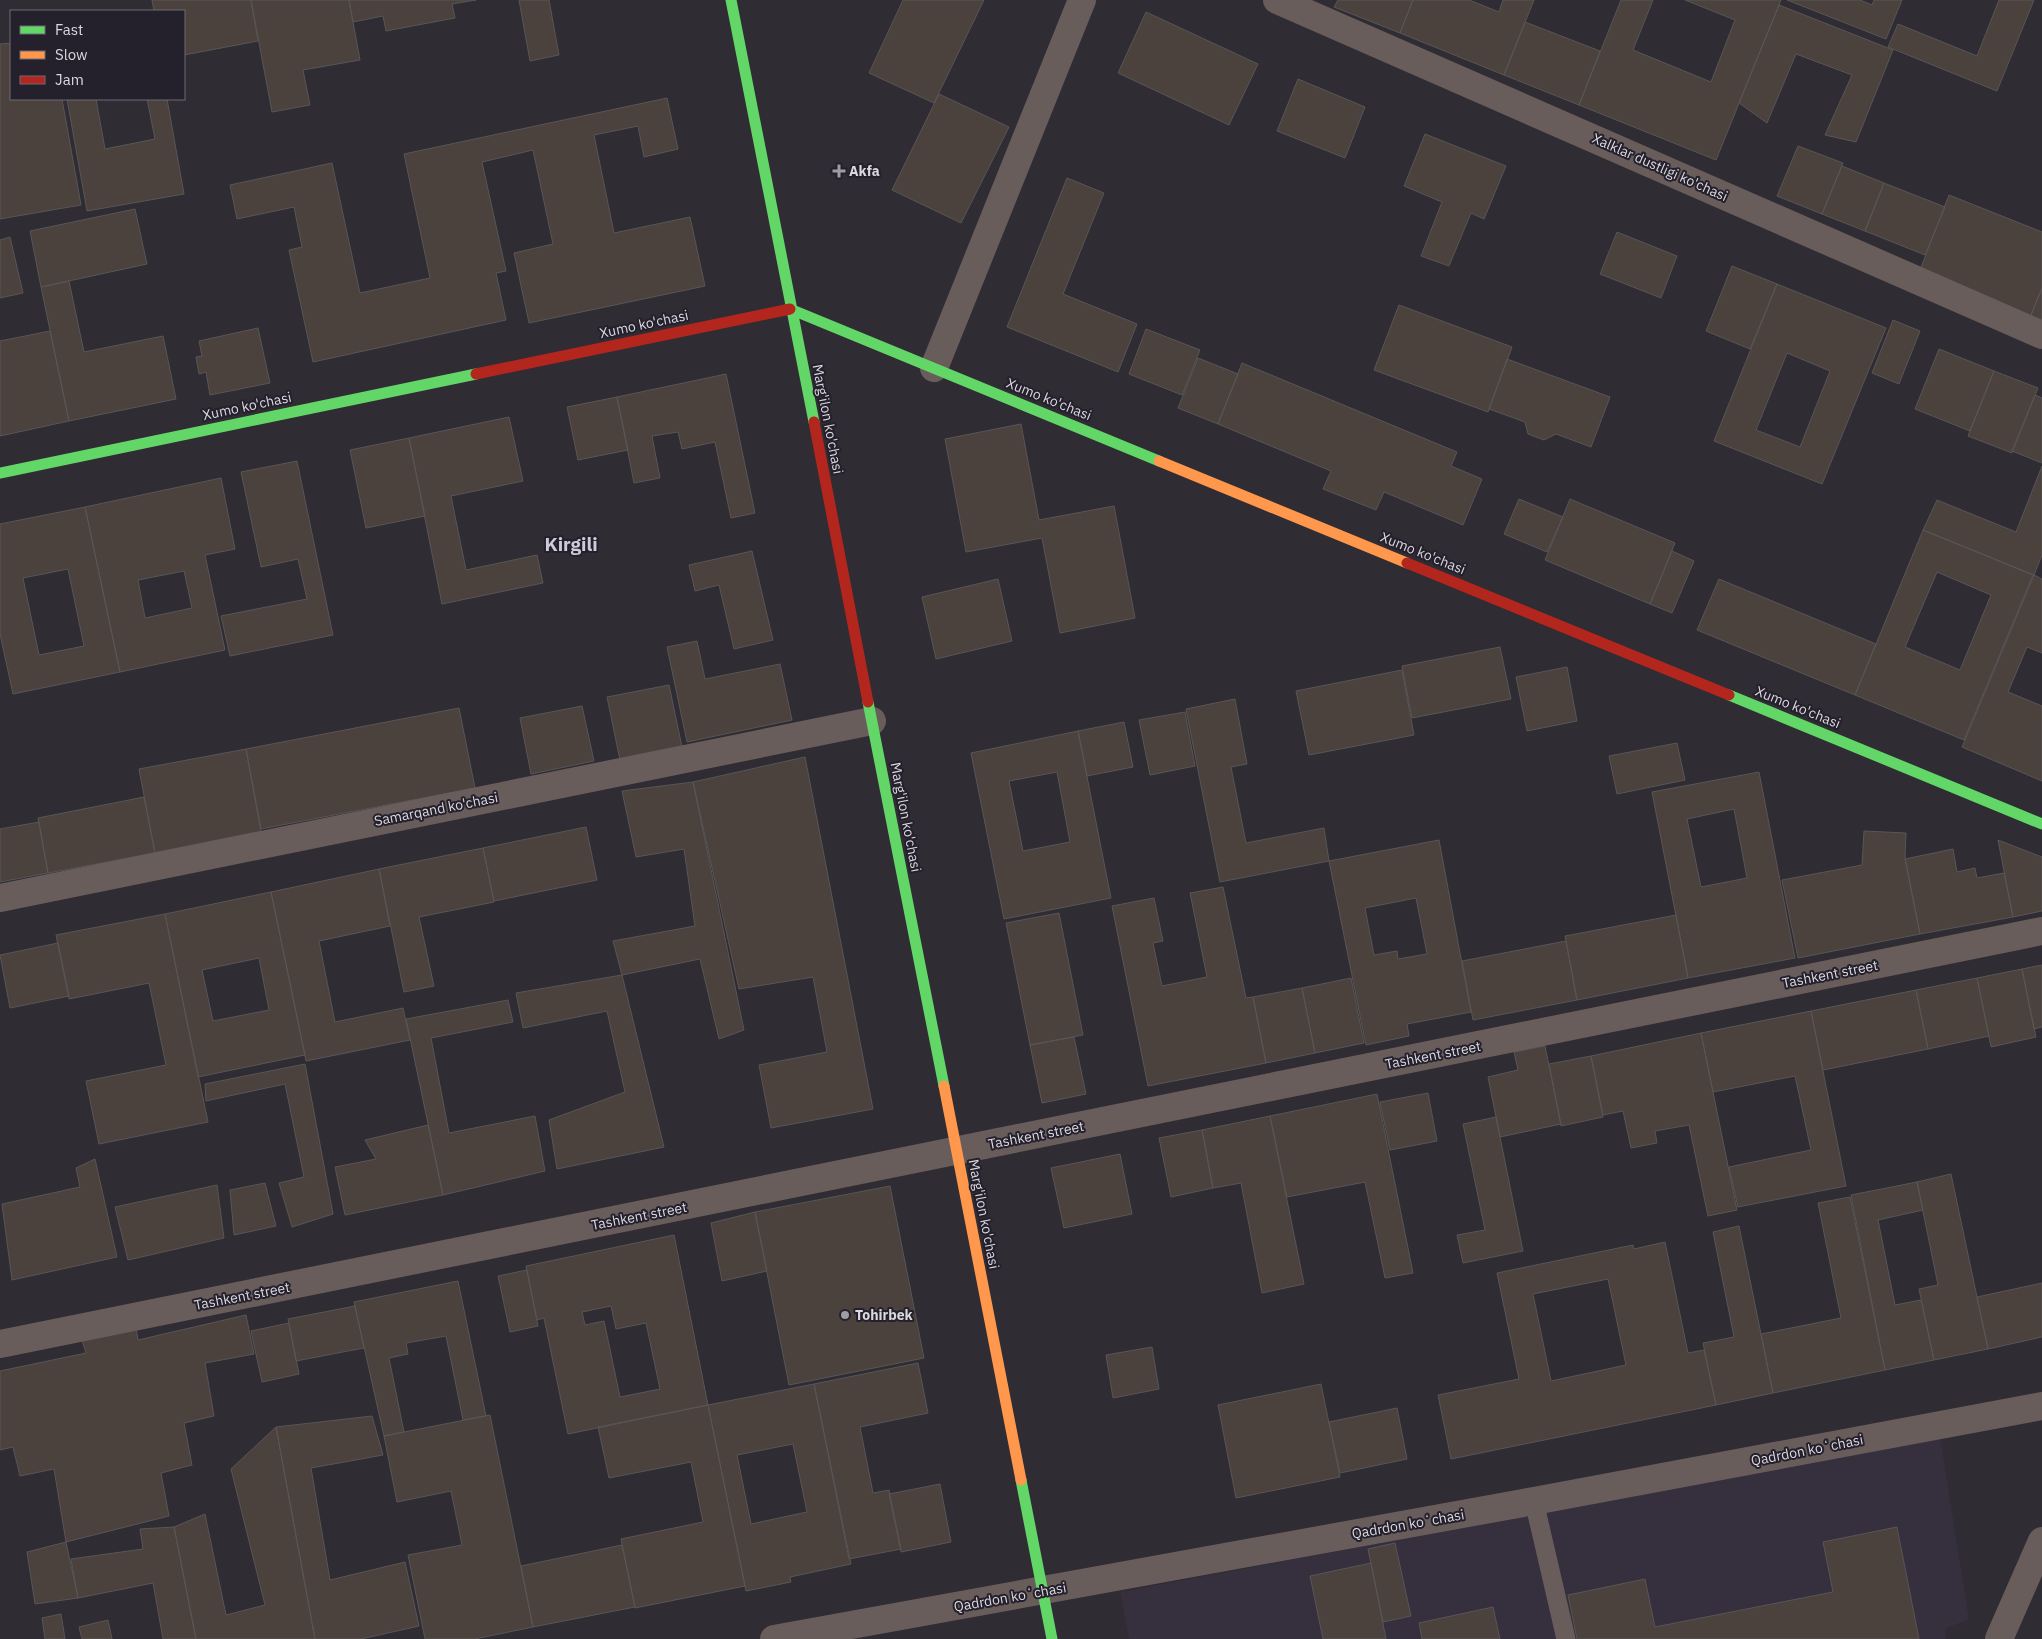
<svg xmlns="http://www.w3.org/2000/svg" width="2042" height="1639" font-family="'IBM Plex Sans',sans-serif">
  <rect width="100%" height="100%" fill="#2f2c33"/>
  <!-- education -->
  <path fill="#352f3e" d="M1940 1437 1969 1619 1945 1629 1946 1639H1129L1120 1592Z"/>
  <!-- building -->
  <path fill="#4b413d" stroke="#595657" fill-rule="evenodd" d="M152 0H251L258 41 184 55V11H154Z
    M251 0H349L360 60 303 70 310 105 272 112Z
    M349 0H476L452 4 455 18 386 31 383 16 353 22Z
    M519 0H549L559 55 530 61Z
    M903 0H984L934 103 869 73Z
    M1338 0H1413L1400 33 1334 7Z
    M1413 0H1469L1499 12 1503 0H1534L1504 75 1400 33Z
    M1621 0H1653L1633 50 1711 82 1735 20 1685 0H1781L1716 160 1579 105Z
    M1787 0H1860L1872 5 1874 0H1902L1886 39Z
    M1999 0H2034L1997 91 1888 47 1898 24 1977 56Z
    M1779 5 1893 50 1856 142 1825 135 1852 75 1796 54 1767 123 1739 103Z
    M1146 12 1258 64 1229 125 1118 73Z
    M1525 22 1600 51 1579 105 1504 75Z
    M11 43V99H62L81 205 0 219V44Z
    M1298 79 1365 107 1345 158 1277 131Z
    M939 94 1009 127 961 223 892 190Z
    M667 98 678 149 644 157 638 126 594 135 614 233 690 217 705 286 529 323 514 253 553 244 533 150 482 162 506 271 496 273 506 320 313 362 289 250 302 247 294 207 237 219 230 185 332 163 360 293 430 278 404 154Z
    M67 99H96L105 149 155 139 147 99H167L184 194 87 211Z
    M1425 134 1506 166 1484 219 1471 213 1449 266 1421 256 1442 202 1404 186Z
    M1798 146 1843 163 1822 214 1777 196Z
    M1842 166 1884 183 1865 231 1822 214Z
    M1067 178 1104 193 1063 294 1137 324 1118 372 1007 327Z
    M1884 183 1945 207 1925 255 1865 231Z
    M1949 195 2042 232V288L2029 320 1918 275Z
    M135 209 147 264 41 287 30 231Z
    M1617 232 1677 256 1661 298 1600 274Z
    M10 237 23 293 0 298V240Z
    M1732 266 1777 284 1750 349 1706 331Z
    M69 281 84 352 163 336 176 399 69 421 41 287Z
    M1777 284 1886 328 1822 484 1714 441ZM1787 353 1830 371 1800 447 1756 430Z
    M2042 288V325L2029 320Z
    M1399 305 1512 347 1488 412 1374 370Z
    M1893 320 1920 331 1899 384 1872 373Z
    M258 328 270 383 210 395 206 372 199 374 196 357 202 356 199 341Z
    M1146 329 1200 350 1182 395 1129 374Z
    M50 331 69 421 0 436V341Z
    M1939 349 1994 371 1970 431 1915 409Z
    M1198 358 1238 374 1218 424 1178 408Z
    M1507 359 1610 397 1591 447 1556 434 1544 440 1528 434 1525 422 1489 409Z
    M1242 363 1457 452 1451 466 1482 479 1463 525 1384 492 1376 510 1323 489 1331 471 1218 424Z
    M1994 371 2038 388 2012 453 1968 436Z
    M726 374 755 513 731 518 715 442 682 449 678 432 652 436 660 478 634 483 617 397Z
    M2035 395 2042 398V463L2012 451Z
    M617 397 628 450 578 460 567 407Z
    M509 417 523 481 451 496 466 570 537 555 543 583 442 604 409 438Z
    M1021 424 1039 520 1114 506 1135 618 1060 633 1042 538 966 552 945 439Z
    M409 438 425 516 366 528 350 450Z
    M297 461 333 635 230 656 221 616 307 599 298 559 261 567 241 472Z
    M2042 466V555L2034 575 1923 530 1937 500 2016 532Z
    M221 478 235 549 205 555 225 650 120 672 85 507ZM184 571 192 608 145 618 138 580Z
    M1519 499 1563 517 1547 552 1504 534Z
    M1570 499 1675 543 1650 604 1545 560Z
    M85 507 120 672 13 694 0 634V524ZM68 569 84 646 39 655 23 578Z
    M1923 530 2033 575 1964 740 1855 695ZM1937 572 1991 595 1960 670 1905 647Z
    M752 551 773 640 734 649 719 585 695 591 689 565Z
    M1672 551 1694 561 1672 613 1650 604Z
    M2034 575 2042 579V653L2027 647 2008 692 2042 706V781L1962 747Z
    M998 579 1012 641 936 659 922 597Z
    M1719 579 1876 644 1855 695 1697 630Z
    M697 641 705 679 780 664 792 720 687 742 667 647Z
    M1500 647 1511 699 1412 718 1402 666Z
    M1567 667 1577 721 1527 731 1516 677Z
    M1402 670 1414 735 1309 755 1296 691Z
    M669 685 682 747 620 760 607 697Z
    M1235 699 1247 764 1231 767 1246 843 1324 828 1329 861 1220 882 1186 709Z
    M582 706 594 761 531 774 520 718Z
    M459 708 475 788 261 829 246 749Z
    M1185 712 1195 766 1150 775 1139 720Z
    M1124 722 1133 767 1087 776 1078 731Z
    M1078 731 1111 898 1004 919 971 753ZM1057 772 1070 842 1023 851 1009 781Z
    M1677 743 1685 780 1617 794 1609 756Z
    M246 749 261 832 155 853 139 769Z
    M805 757 873 1109 771 1128 759 1065 827 1052 813 977 739 989 693 782Z
    M1759 772 1795 958 1688 978 1652 792ZM1734 809 1747 878 1701 887 1687 819Z
    M693 782 744 1030 719 1039 700 959 622 975 613 941 695 926 684 849 636 857 622 791Z
    M144 797 155 853 48 873 38 818Z
    M39 822 48 873 0 882V829Z
    M586 827 597 880 494 901 483 848Z
    M1864 831 1906 833 1905 858 1920 934 1798 958 1782 880 1862 865Z
    M1439 840 1471 1012 1407 1024 1409 1036 1366 1045 1329 861ZM1416 898 1427 954 1398 959 1397 951 1374 955 1365 908Z
    M1998 840 2042 857V911L2013 917Z
    M483 848 494 902 419 917 434 986 404 992 379 869Z
    M1953 849 1957 872 1975 868 1977 878 2004 873 2013 917 1920 934 1905 859Z
    M379 869 390 926 319 941 335 1022 403 1008 410 1040 306 1061 271 892Z
    M1223 887 1246 998 1253 997 1266 1063 1148 1086 1112 906 1154 898 1163 941 1153 943 1162 986 1207 977 1190 893Z
    M271 892 305 1055 198 1077 165 914ZM259 958 269 1010 213 1021 202 970Z
    M1059 913 1083 1035 1030 1045 1006 923Z
    M165 914 208 1122 99 1144 86 1081 166 1065 149 983 69 999 56 935Z
    M1676 915 1688 978 1577 1000 1565 936Z
    M1566 941 1577 1000 1473 1020 1462 961Z
    M58 943 69 996 10 1008 0 955Z
    M2042 965V1027L2034 1029 2022 969Z
    M2022 969 2036 1037 1991 1047 1977 978Z
    M622 975 664 1147 557 1169 549 1120 625 1092 607 1011 523 1028 516 993Z
    M1351 978 1364 1043 1315 1053 1302 988Z
    M1977 978 1989 1036 1928 1049 1916 990Z
    M1302 988 1315 1053 1266 1063 1253 997Z
    M1916 990 1928 1049 1823 1070 1811 1011Z
    M508 1000 513 1022 431 1038 449 1133 535 1116 545 1171 443 1195 406 1019Z
    M1811 1011 1846 1186 1738 1207 1729 1167 1811 1150 1795 1076 1713 1092 1701 1033Z
    M1701 1033 1737 1210 1708 1216 1689 1125 1655 1131 1657 1143 1631 1148 1623 1111 1603 1115 1591 1056Z
    M1074 1037 1086 1094 1042 1103 1030 1045Z
    M1545 1046 1561 1124 1500 1137 1488 1077 1518 1070 1514 1052Z
    M1591 1056 1603 1117 1561 1126 1549 1064Z
    M305 1064 333 1214 292 1227 279 1183 304 1177 285 1084 206 1101 205 1084Z
    M1428 1093 1437 1141 1390 1150 1380 1102Z
    M1377 1094 1413 1273 1385 1278 1365 1182 1287 1197 1270 1116Z
    M1270 1116 1304 1284 1262 1293 1241 1183 1213 1188 1202 1130Z
    M1496 1117 1523 1251 1463 1263 1457 1235 1485 1230 1463 1124Z
    M428 1125 443 1195 345 1215 335 1167 376 1159 365 1140Z
    M1202 1130 1213 1188 1171 1197 1159 1138Z
    M1120 1154 1132 1214 1064 1228 1051 1168Z
    M95 1159 117 1257 12 1280 2 1204 80 1187 76 1168Z
    M1951 1174 1988 1349 1934 1360 1919 1289 1938 1285 1917 1182Z
    M1917 1182 1923 1210 1878 1220 1895 1305 1921 1300 1934 1360 1885 1370 1851 1195Z
    M265 1183 276 1226 234 1235 230 1190Z
    M217 1185 224 1238 128 1260 115 1207Z
    M890 1186 924 1358 789 1385 755 1212Z
    M1850 1197 1885 1370 1773 1393 1761 1334 1841 1318 1818 1203Z
    M755 1212 767 1271 722 1281 711 1223Z
    M1739 1226 1773 1393 1716 1405 1703 1343 1734 1337 1713 1232Z
    M674 1235 708 1405 568 1434 544 1318 537 1320 526 1266ZM611 1306 616 1329 646 1323 660 1389 620 1397 604 1321 585 1325 582 1312Z
    M1665 1242 1688 1353 1704 1350 1716 1405 1451 1459 1438 1395 1519 1379 1497 1273 1633 1245 1634 1249ZM1608 1279 1626 1365 1551 1381 1533 1294Z
    M527 1270 538 1326 510 1332 498 1276Z
    M458 1281 486 1416 463 1420 446 1336 406 1343 408 1354 389 1358 404 1432 384 1436 354 1302Z
    M2042 1283V1337L1988 1349 1977 1297Z
    M355 1306 364 1348 296 1361 288 1319Z
    M246 1315 254 1354 205 1363 214 1416 184 1423 192 1465 161 1473 169 1516 66 1542 54 1469 20 1476 13 1447 0 1450V1371L86 1353 81 1337 136 1327 138 1340Z
    M289 1323 299 1374 262 1382 251 1331Z
    M1152 1347 1159 1389 1113 1398 1106 1355Z
    M918 1363 928 1413 860 1427 873 1493 889 1490 901 1549 849 1559 814 1384Z
    M814 1384 851 1564 790 1577 791 1582 746 1591 708 1405ZM793 1444 807 1512 751 1524 737 1455Z
    M1321 1384 1340 1477 1236 1498 1218 1405Z
    M708 1405 745 1586 635 1608 621 1539 703 1522 691 1462 609 1478 598 1427Z
    M1397 1408 1407 1459 1340 1473 1329 1422Z
    M490 1415 533 1627 475 1639H425L408 1555 462 1545 451 1491 397 1502 384 1436Z
    M372 1416 383 1455 311 1468 330 1580 405 1562 419 1626 361 1639H315L276 1427Z
    M276 1427 315 1639H196L174 1527 205 1514 226 1615 265 1605 231 1469Z
    M940 1484 951 1542 901 1552 889 1494Z
    M174 1527 196 1639H163L153 1583 78 1598 71 1559 143 1549 140 1529Z
    M1897 1527 1919 1639H1577L1568 1595 1645 1579 1655 1627 1833 1592 1823 1542Z
    M66 1542 78 1598 35 1604 27 1552Z
    M1395 1543 1411 1616 1383 1622 1368 1549Z
    M622 1545 635 1607 533 1627 521 1566Z
    M1371 1563 1386 1639H1323L1310 1576Z
    M1493 1607 1500 1639H1422L1419 1623Z
    M61 1614 65 1639H45L42 1618Z
    M108 1620 112 1639H82L79 1627Z"/>
  <g fill="none" stroke-linecap="round" stroke-linejoin="round">
    <!-- lane -->
    <path stroke="#695d5b" stroke-width="19" d="M1534 1501 1566 1639"/>
    <!-- street -->
    <path stroke="#695d5b" stroke-width="28" d="M1277 0 2042 335
      M934 368 1082 0
      M0 898 872 721
      M0 1344 2042 931
      M774 1639 1534 1501 2042 1406
      M1999 1639 2042 1541"/>
    <!-- fast -->
    <path stroke="#63d668" stroke-width="11" d="M731 0 814 422
      M790 309 1159 461
      M0 473 476 374
      M1729 695 2042 824
      M868 702 944 1086
      M1021 1480 1052 1639"/>
    <!-- slow -->
    <path stroke="#ff974d" stroke-width="11" d="M1159 461 1407 563
      M944 1086 1021 1480"/>
    <!-- jam -->
    <path stroke="#b3261e" stroke-width="11" d="M476 374 790 309
      M814 422 868 702
      M1407 563 1729 695"/>
  </g>
  <!-- markers -->
  <g fill="#9f9ca3" stroke="#24202c" stroke-width="2">
    <path d="M836.5 163.5h5v5h5v5h-5v5h-5v-5h-5v-5h5z"/>
    <circle cx="845" cy="1315" r="5"/>
  </g>
  <g text-anchor="middle" stroke-width="4" stroke-linejoin="round" paint-order="stroke">
    <!-- street labels -->
    <g font-size="14" fill="#dbd8e0" stroke="#24202c">
      <text transform="translate(1660 167) rotate(24)" y="5">Xalklar dustligi ko'chasi</text>
      <text transform="translate(644 324) rotate(-12)" y="5">Xumo ko'chasi</text>
      <text transform="translate(1049 399) rotate(22)" y="5">Xumo ko'chasi</text>
      <text transform="translate(247 406) rotate(-12)" y="5">Xumo ko'chasi</text>
      <text transform="translate(828 419) rotate(79)" y="5">Marg'ilon ko'chasi</text>
      <text transform="translate(1423 553) rotate(22)" y="5">Xumo ko'chasi</text>
      <text transform="translate(1798 707) rotate(22)" y="5">Xumo ko'chasi</text>
      <text transform="translate(436 809) rotate(-11)" y="5">Samarqand ko'chasi</text>
      <text transform="translate(906 817) rotate(79)" y="5">Marg'ilon ko'chasi</text>
      <text transform="translate(1830 974) rotate(-11)" y="5">Tashkent street</text>
      <text transform="translate(1433 1055) rotate(-11)" y="5">Tashkent street</text>
      <text transform="translate(1036 1135) rotate(-11)" y="5">Tashkent street</text>
      <text transform="translate(984 1214) rotate(79)" y="5">Marg'ilon ko'chasi</text>
      <text transform="translate(639 1216) rotate(-11)" y="5">Tashkent street</text>
      <text transform="translate(242 1296) rotate(-11)" y="5">Tashkent street</text>
      <text transform="translate(1807 1450) rotate(-11)" y="5">Qadrdon koʻchasi</text>
      <text transform="translate(1408 1524) rotate(-10)" y="5">Qadrdon koʻchasi</text>
      <text transform="translate(1010 1597) rotate(-10)" y="5">Qadrdon koʻchasi</text>
    </g>
    <!-- poi labels -->
    <g font-size="14" font-weight="bold" fill="#dbd8e0" stroke="#24202c" text-anchor="start">
      <text x="849" y="176">Akfa</text>
      <text x="855" y="1320">Tohirbek</text>
    </g>
    <!-- district labels -->
    <g font-size="19" font-weight="bold" fill="#d0cada" stroke="#24202c">
      <text x="571" y="551">Kirgili</text>
    </g>
  </g>
  <!-- legend -->
  <rect x="10" y="10" width="175" height="90" fill="#24202c" stroke="#6d6a74"/>
  <rect x="20" y="26" width="25" height="8" fill="#63d668" stroke="#6d6a74"/>
  <text x="55" y="35" font-size="15" fill="#dbd8e0">Fast</text>
  <rect x="20" y="51" width="25" height="8" fill="#ff974d" stroke="#6d6a74"/>
  <text x="55" y="60" font-size="15" fill="#dbd8e0">Slow</text>
  <rect x="20" y="76" width="25" height="8" fill="#b3261e" stroke="#6d6a74"/>
  <text x="55" y="85" font-size="15" fill="#dbd8e0">Jam</text>
</svg>
